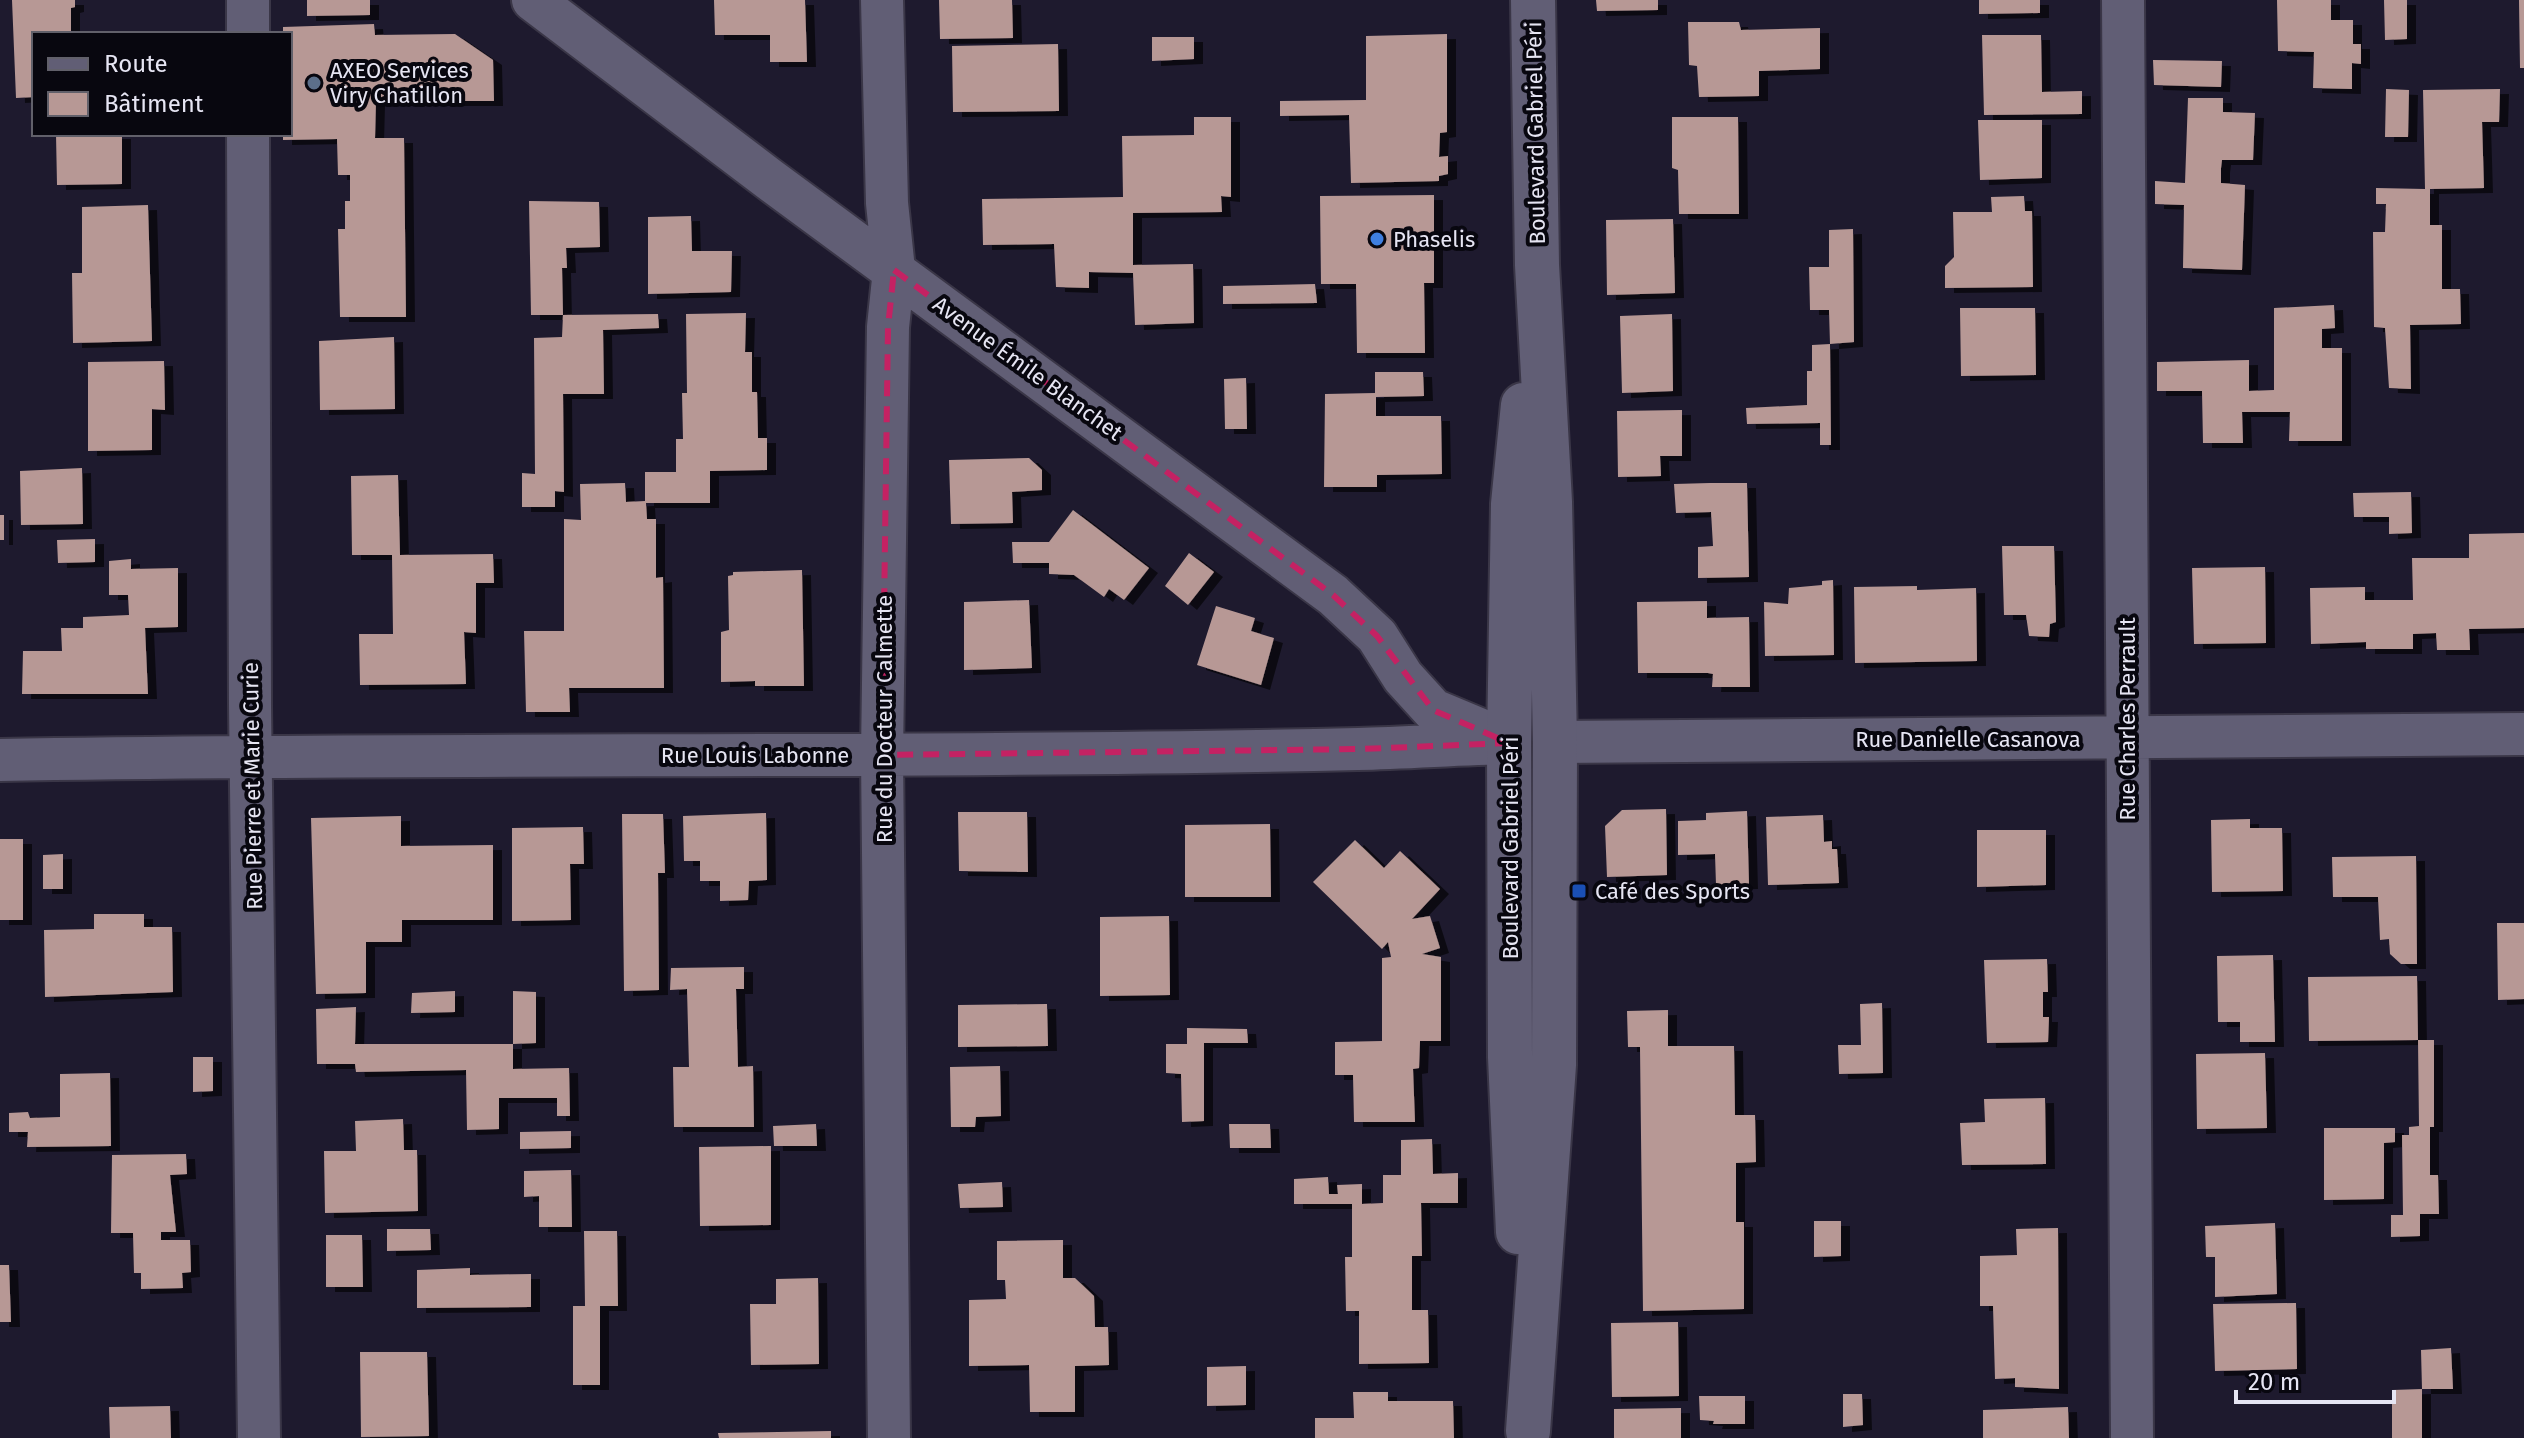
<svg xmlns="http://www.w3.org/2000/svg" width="2524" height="1438" font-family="'Fira Sans',sans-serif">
  <defs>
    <filter id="shadow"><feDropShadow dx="9" dy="5" stdDeviation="0" flood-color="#0009"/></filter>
  </defs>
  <rect width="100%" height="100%" fill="#1e1a2e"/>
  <!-- building -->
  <path fill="#b79895" filter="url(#shadow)" d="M12 0H75V7L71 8V34H34V97L16 98Z
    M307 0H370V15L307 16Z
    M714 0H805L807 62H770V35H715Z
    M939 0H1012L1013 38 940 39Z
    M1596 0H1658V10L1597 11Z
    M1979 0H2040V13L1979 14Z
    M2277 0H2331V20H2353V44H2361V64L2352 63V89L2313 88 2314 52 2278 51Z
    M2384 0H2407V39L2385 40Z
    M2519 0H2524V68H2520Z
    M1688 22H1739L1741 30 1820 28V69L1759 71V96L1699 97 1697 66 1689 65Z
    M374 24 375 35 455 34 493 60 494 101H376L375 138H404L406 317H340L338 229H345V201H350V175H338L337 139 283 140V134H290V34H283V27Z
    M1447 34V132L1440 133 1439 157 1448 156V174L1439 176V181L1351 183 1349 115 1280 116V101L1366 100V36Z
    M1982 35H2041L2042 92 2082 91V114L1984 115Z
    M1152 37H1194V59L1152 61Z
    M1058 44 1059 111 953 112 952 46Z
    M2153 60 2222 61 2221 87 2154 85Z
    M2386 89 2409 90 2408 137H2385Z
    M2500 89 2499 122H2482L2484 188 2430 189V225H2442V289H2460L2461 324 2410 325 2411 389 2389 388 2385 328 2374 327 2373 232H2385L2386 204H2376V188L2425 189 2423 90Z
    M2188 98H2223V112L2255 113 2253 160H2222L2221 168V183L2245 185 2242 270 2183 268 2184 205 2155 204V181L2185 183Z
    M1194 117H1231V197L1221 196 1222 212 1133 213V265L1193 264 1194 323 1135 325 1133 273 1089 272V288L1056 287 1054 244 983 245 982 199 1123 197 1122 136 1194 135Z
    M1672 117H1738L1739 214H1679L1678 170 1672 168Z
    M1978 120H2042V178L1980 180Z
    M56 134H122V184L57 185Z
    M1434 195V283H1424L1425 353H1357L1356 284H1321L1320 196Z
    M2024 196 2025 211H2032L2033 287 1945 288V266L1954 257 1953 212H1992L1991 197Z
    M529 201 599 202 600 247 566 248 567 268H562L563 315H531Z
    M148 205 152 341 73 343 72 273H82V207Z
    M691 216 692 251H732L731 292 648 294V217Z
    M1673 219 1675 293 1607 295 1606 220Z
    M1853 229 1854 342 1830 344 1831 445H1820V423L1747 424 1746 408 1807 405V371H1812V345L1830 344 1829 310H1810L1809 267H1829V230Z
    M1315 284 1317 303 1223 304V286Z
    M2334 305 2335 328 2322 329V348H2342V441H2289L2290 412H2242L2243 443H2203L2202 391H2157V362L2249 360V391L2274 390V308Z
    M1960 308H2035L2036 375 1961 376Z
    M746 313 745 352H752V392H757L758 438H767V470L710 471V503H646L647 519H656V578L663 577 664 688H569L570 712H526L524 631H564V519L581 520 580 484 625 483 626 502 645 501V472H676V439H683L682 393H687L686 314Z
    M658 314 659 328 603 330 604 394H563L564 492 555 491V507H522V473L535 474 534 338 562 337 563 315Z
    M1672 314 1673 391 1622 393 1620 316Z
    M394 337 395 409 320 410 319 341Z
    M164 361 165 410 152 409V450L88 451V362Z
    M1375 372H1423L1424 396 1376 397V416H1441L1442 474 1377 475V487H1324L1325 394 1375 393Z
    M1246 378 1247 429H1225L1224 379Z
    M1682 410V456H1660L1661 476 1618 477 1617 411Z
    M1029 458 1042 470V490L1012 492 1013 523 951 524 949 460Z
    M82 468 83 524 21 525 20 471Z
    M398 475 400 555 493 554 494 583H476V633L464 632 466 684 360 685 359 634H393L392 555H352L351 476Z
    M1710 483H1747L1749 577 1698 578V547L1713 546 1711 512 1676 513 1674 484Z
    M2411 492 2412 533 2389 534V517H2354L2353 493Z
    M1073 510 1149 568 1124 600 1109 589 1104 597 1074 575 1049 574V563H1013L1012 542H1049Z
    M0 515H4V540H0Z
    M2524 533V628L2469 629 2470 650H2437L2436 633 2413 634V649H2366V642L2311 644 2310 588 2365 587V600H2413L2412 558H2469V534Z
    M95 539V562L58 563 57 540Z
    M2002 546H2054L2056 622 2050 624 2049 637 2029 636 2026 615H2004Z
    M1189 553 1214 572 1188 605 1165 586Z
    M131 559V569L178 568V627L145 628 148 694H22L23 651H62L61 628H83V617L129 615 128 595H109V561Z
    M2265 567 2266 643 2194 644 2192 568Z
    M802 570 804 686H755V681L721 682V632L729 630 728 576 733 575V572Z
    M1833 580 1834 655 1765 656 1764 602 1788 604 1789 588 1822 585V581Z
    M1917 586V590L1976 588 1977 661 1855 663 1854 587Z
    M1029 600 1032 668 964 670V602Z
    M1707 601V618L1749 617 1750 687H1712L1713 674 1708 673H1638L1637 602Z
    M1216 606 1255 618 1251 631 1274 638 1261 685 1197 665Z
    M1666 809 1667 875 1607 877 1605 826 1622 810Z
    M1747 811 1749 884 1716 885 1715 854 1678 855V821L1706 820V813Z
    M958 812H1027L1028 872 959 871Z
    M766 813 767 880 749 881 748 900 720 901V881H700V861H684L683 816Z
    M622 814H663L665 873H658L659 990 624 991Z
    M1823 815 1824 842 1832 841V849H1837L1839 883 1768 885 1766 817Z
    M401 816V846L493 845V920H402V942H366V993L316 994 311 818Z
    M2250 819V828H2282L2283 891 2212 892 2211 820Z
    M1270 824 1271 897H1185V825Z
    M583 827 584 864H570L571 920 512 921V828Z
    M1977 830H2046V885L1977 887Z
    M0 839H23V920H0Z
    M1355 840 1384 868 1400 851 1440 889 1412 919 1430 916 1440 948 1422 954 1441 957V1041H1420L1419 1068 1413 1069 1415 1122H1354L1353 1075H1335V1042L1382 1041V958L1391 957 1388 942 1382 949 1313 882Z
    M63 854V889H43V855Z
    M2416 856 2417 964H2401L2390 954 2389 939 2380 940 2378 897H2333L2332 857Z
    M94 914H144V927H172L173 992 45 997 44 930 94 929Z
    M1169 916 1170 995 1100 996V917Z
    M2497 923H2524V999L2498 1000Z
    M2273 955 2275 1042H2240V1022H2218L2217 956Z
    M2047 959 2048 992H2043V1017H2049L2048 1042 1987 1043 1984 960Z
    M744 967V989H736L738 1067 753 1066 754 1127H674L673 1067H689L687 989 670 990 671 968Z
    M2417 976 2418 1040 2309 1041 2308 977Z
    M455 991V1012L411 1013 412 993Z
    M513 991 536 992V1043L513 1044Z
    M1882 1003 1883 1073 1839 1074 1838 1045H1861L1860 1004Z
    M1047 1004 1048 1046 958 1047V1005Z
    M356 1007 355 1044H513V1069L569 1068 570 1116H557V1098H499V1129L467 1130 466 1070 356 1072 355 1064H317L316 1009Z
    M1668 1010V1046H1734L1735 1115H1755L1756 1162 1736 1163V1222H1744V1309L1643 1311 1640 1047H1628L1627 1011Z
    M1187 1028 1247 1029 1248 1043H1204V1121L1182 1122 1181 1074 1166 1073V1044H1187Z
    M2418 1040H2434V1127H2430V1175H2438L2439 1214H2420V1236L2391 1237V1215H2403L2402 1135H2409V1127L2419 1126Z
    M2265 1053 2267 1128 2197 1129 2196 1054Z
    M193 1057H213V1091L193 1092Z
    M1000 1066 1001 1116 976 1117 975 1127H951L950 1067Z
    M110 1073 111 1146 27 1147 28 1132H9V1113L28 1112 30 1118 60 1117V1074Z
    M2045 1098 2046 1164 1962 1165 1960 1123 1985 1122 1984 1099Z
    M403 1119 404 1150H417L418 1211 325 1213 324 1151H356L355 1121Z
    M816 1124 817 1146H774L773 1126Z
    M1229 1124H1270L1271 1148H1230Z
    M2324 1128H2395V1142L2384 1143V1199L2324 1200Z
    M571 1131V1148L520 1149V1132Z
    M1432 1139 1433 1174 1458 1173V1203H1421L1422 1256H1412V1310H1428L1429 1363 1359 1364V1311H1346L1345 1257H1352V1204H1294V1179L1328 1177 1329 1194H1338L1337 1185 1362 1184V1204L1383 1203V1175H1401V1140Z
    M771 1146V1225L700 1226 699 1147Z
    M186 1154 187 1174 170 1175 176 1232H161V1240H190L191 1272 182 1273 183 1288 141 1289V1273H134L133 1233H111L112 1155Z
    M571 1170 572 1227H539V1196L524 1197V1171Z
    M1002 1182 1003 1207 960 1208 958 1184Z
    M1814 1221H1841V1256L1814 1257Z
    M2275 1223 2277 1294 2215 1297V1257H2206L2205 1226Z
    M2058 1228 2059 1389 2015 1387V1378L1995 1379 1993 1306H1980V1256L2017 1255 2016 1229Z
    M387 1229H430L431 1250 387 1251Z
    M584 1231H617L618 1306H600V1385H573V1306H585Z
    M326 1235H362L363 1287H326Z
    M1063 1240V1278H1075L1094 1296 1095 1327H1108L1109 1365 1075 1366V1412H1030L1029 1365 969 1366V1300L1006 1299 1005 1280H997V1241Z
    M0 1265H9L11 1322H0Z
    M470 1268V1275L531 1274V1307L417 1308V1270Z
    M818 1278 819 1364 751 1365 750 1304H776V1279Z
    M2296 1303 2297 1369 2215 1371 2213 1304Z
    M1678 1322 1679 1396 1612 1397 1611 1323Z
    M2451 1348 2453 1389H2422L2421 1350Z
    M360 1352H427L429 1436 361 1437Z
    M1246 1366V1405L1207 1406V1367Z
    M2422 1389V1438H2392V1390Z
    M1353 1392H1388V1401H1453L1454 1438H1315V1418H1354Z
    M1843 1394H1862L1863 1425 1843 1427Z
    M1699 1396H1745V1424H1713L1714 1421 1700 1420Z
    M170 1406 171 1438H110L109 1407Z
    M2068 1407 2069 1438H1983V1410Z
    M1681 1408V1438H1614V1409Z
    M831 1431V1438H719L718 1433Z"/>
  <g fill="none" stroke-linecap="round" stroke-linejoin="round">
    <defs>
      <path id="street" d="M248 0V34
        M533 0 769 179 1333 595 1377 636 1403 677 1433 710 1500 738
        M882 0 887 203 894 270 888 327 882 755 889 1438
        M2123 0 2132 1438
        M248 134 250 705 259 1438
        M1555 742 2524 734
        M0 760C453 752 905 759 1358 749 1408 748 1459 744 1509 743"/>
      <path id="secondary" d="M1518 1232 1510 1057 1509 743 1513 504 1523 405
        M1528 1431 1554 1065 1555 742 1550 502 1537 265 1533 0"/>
    </defs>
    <!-- street casing -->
    <use href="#street" stroke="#3a3647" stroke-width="46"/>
    <!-- secondary casing -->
    <use href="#secondary" stroke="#3a3647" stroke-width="48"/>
    <!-- street -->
    <use href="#street" stroke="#615e75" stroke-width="42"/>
    <!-- secondary -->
    <use href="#secondary" stroke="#615e75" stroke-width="44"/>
  </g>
  <!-- marked area -->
  <path fill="none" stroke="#c42263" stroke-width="6" stroke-dasharray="16 10" stroke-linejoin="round" d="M894 270 1333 595 1377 636 1433 710 1509 743 1361 749 882 755 888 327Z"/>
  <!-- markers -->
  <circle fill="#5c6f8a" stroke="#08070f" stroke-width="3" cx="314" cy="83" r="8"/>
  <circle fill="#3f7fe0" stroke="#08070f" stroke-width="3" cx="1377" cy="239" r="8"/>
  <rect fill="#1a4fb4" stroke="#08070f" stroke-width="3" x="1571" y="883" width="16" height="16" rx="4"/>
  <g text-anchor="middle" stroke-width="8" stroke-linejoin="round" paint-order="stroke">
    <!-- poi labels -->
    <g font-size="22" fill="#e6e5f3" stroke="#08070f" text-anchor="start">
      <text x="330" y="78">AXEO Services<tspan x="330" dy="25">Viry Chatillon</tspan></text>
      <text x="1393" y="247">Phaselis</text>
      <text x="1595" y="899">Café des Sports</text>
    </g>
    <!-- street labels -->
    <g font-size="22" fill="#e6e5f3" stroke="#08070f">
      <text transform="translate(1535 133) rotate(-91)" y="8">Boulevard Gabriel Péri</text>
      <text transform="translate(1028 368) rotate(36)" y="8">Avenue Émile Blanchet</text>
      <text transform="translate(884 719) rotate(-90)" y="8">Rue du Docteur Calmette</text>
      <text transform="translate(2127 719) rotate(-90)" y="8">Rue Charles Perrault</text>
      <text x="1968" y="747">Rue Danielle Casanova</text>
      <text x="755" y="763">Rue Louis Labonne</text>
      <text transform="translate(252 786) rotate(-91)" y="8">Rue Pierre et Marie Curie</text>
      <text transform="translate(1510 848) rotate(-90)" y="8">Boulevard Gabriel Péri</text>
    </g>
  </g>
  <!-- legend -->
  <rect x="32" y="32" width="260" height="104" fill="#08070f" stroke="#61606a" stroke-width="2"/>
  <rect x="48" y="58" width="40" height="12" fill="#615e75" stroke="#61606a" stroke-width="2"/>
  <text x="104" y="72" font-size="24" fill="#e6e5f3">Route</text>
  <rect x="48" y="92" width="40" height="24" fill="#b79895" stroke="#61606a" stroke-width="2"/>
  <text x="104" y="112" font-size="24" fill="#e6e5f3">Bâtiment</text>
  <!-- scale -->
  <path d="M2236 1390v12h158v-12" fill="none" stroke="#e6e5f3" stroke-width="4"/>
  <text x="2248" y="1390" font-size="24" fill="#e6e5f3" stroke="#08070f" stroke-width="6" paint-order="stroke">20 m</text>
</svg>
